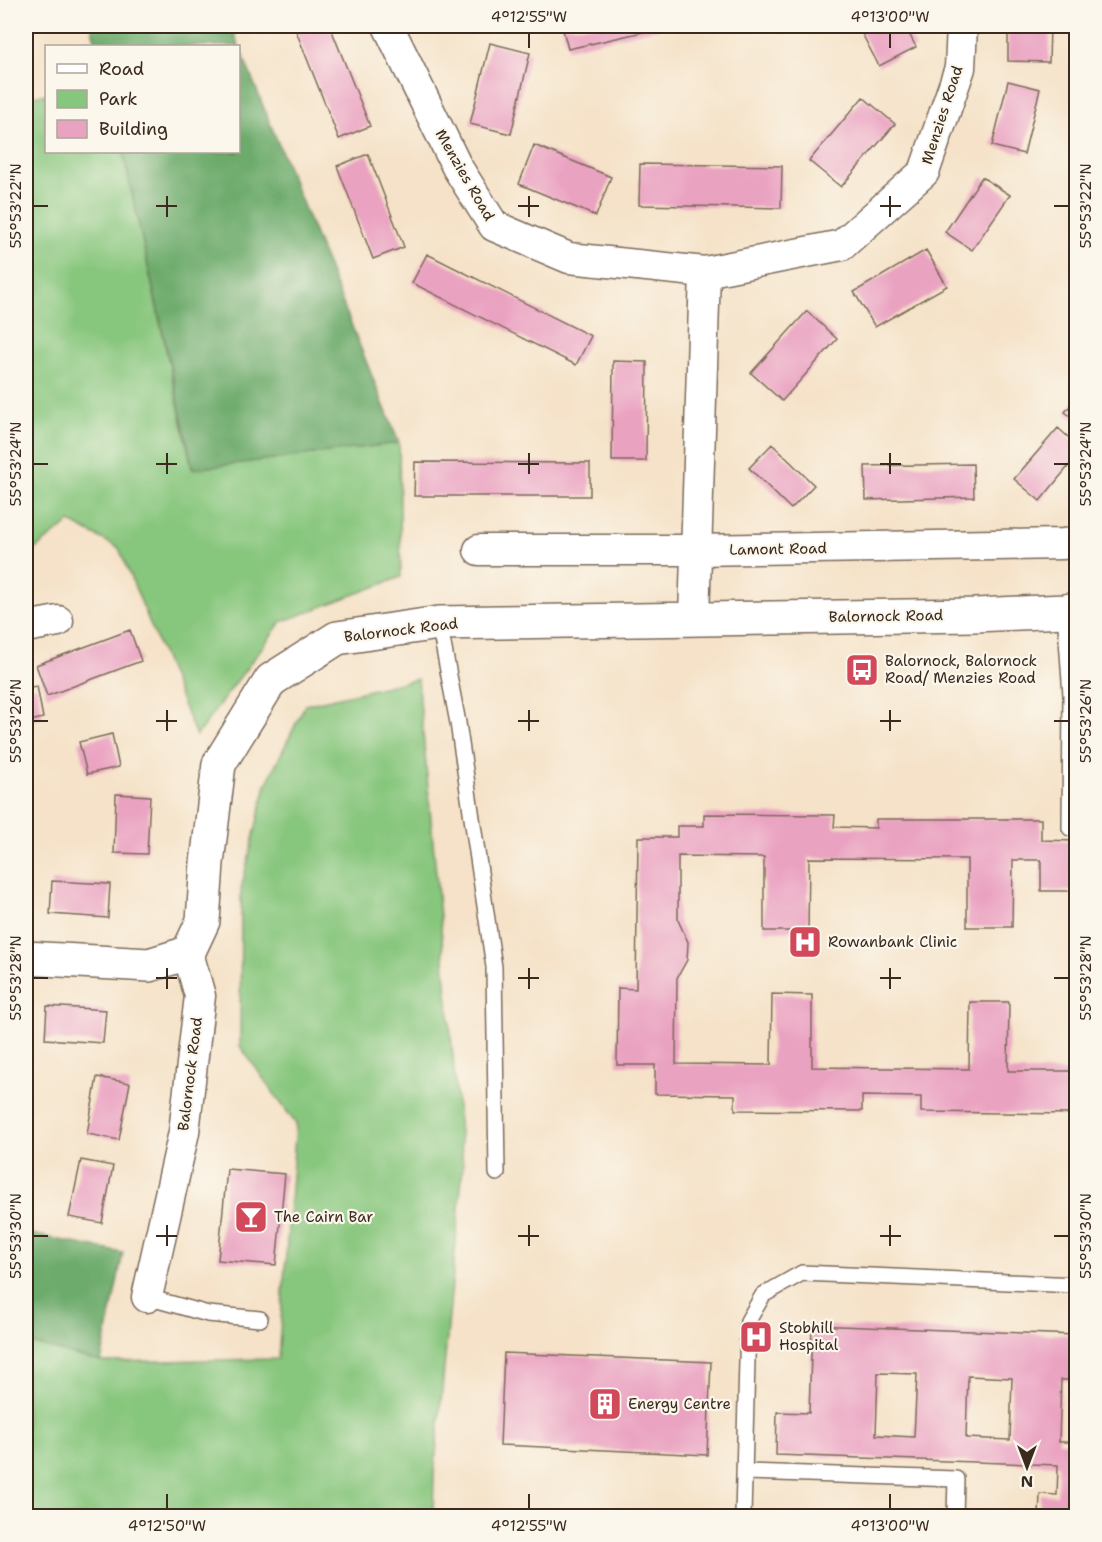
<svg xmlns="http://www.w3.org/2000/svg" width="1102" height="1542" font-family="'Shantell Sans',sans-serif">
  <rect width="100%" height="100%" fill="#fbf7ec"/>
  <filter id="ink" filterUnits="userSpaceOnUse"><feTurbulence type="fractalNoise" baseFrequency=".0167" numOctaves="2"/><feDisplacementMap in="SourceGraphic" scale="12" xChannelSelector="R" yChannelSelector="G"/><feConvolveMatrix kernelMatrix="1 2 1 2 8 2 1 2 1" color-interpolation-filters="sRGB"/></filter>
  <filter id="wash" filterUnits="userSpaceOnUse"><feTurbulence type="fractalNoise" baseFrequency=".008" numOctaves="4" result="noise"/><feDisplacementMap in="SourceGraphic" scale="24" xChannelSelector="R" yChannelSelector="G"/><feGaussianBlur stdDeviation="1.35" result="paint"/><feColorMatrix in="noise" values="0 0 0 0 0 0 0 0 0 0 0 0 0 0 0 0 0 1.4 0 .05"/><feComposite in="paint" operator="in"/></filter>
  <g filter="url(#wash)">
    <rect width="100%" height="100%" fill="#f5e2c8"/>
    <!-- green -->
    <path fill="#87c67d" stroke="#61784e" stroke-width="1.5" d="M46 94V152H123L192 469 399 443 401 577 281 622 196 736 119 548 70 522 26 556V97Z
      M418 679 463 1166 434 1475 433 1516H26V1306L101 1362 278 1359 296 1124 240 1046 241 889 266 785 305 705Z"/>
    <!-- forest -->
    <path fill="#6dab6c" stroke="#546a45" stroke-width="1.5" d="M91 26H231L399 443 193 469 123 152H238V46H97Z
      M26 1233 123 1253 101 1362 26 1342Z"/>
    <g id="blocks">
      <!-- building -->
      <path fill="#eaa2c1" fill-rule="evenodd" d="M294 26H330L370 126 339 139Z
        M562 26H669L568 49Z
        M858 26H905L916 47 879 66Z
        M1008 26H1050L1049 62 1008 61Z
        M490 43 530 53 511 134 470 124Z
        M1008 81 1040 89 1024 154 992 146Z
        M863 97 895 124 841 187 809 161Z
        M534 145 611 177 596 216 519 184Z
        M368 154 404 247 373 259 337 166Z
        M640 164 782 166 781 208 639 205Z
        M982 177 1010 195 972 250 945 232Z
        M926 250 947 286 875 327 854 292Z
        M427 254 591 336 576 365 412 283Z
        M807 311 837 339 782 401 751 373Z
        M613 361 647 362 646 461H612Z
        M1076 399V421L1065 412Z
        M1058 428 1076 444V457L1040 501 1014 479Z
        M772 444 814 485 791 509 749 468Z
        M415 462 590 463V496H414Z
        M973 464 974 497 866 500 865 466Z
        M130 630 141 661 47 696 36 665Z
        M37 686 43 718 26 722V688Z
        M112 734 119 767 87 774 79 742Z
        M116 794 150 796 147 854 114 853Z
        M704 814 835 815 834 827 876 828V819H1041V840L1076 841V891H1041V860H1013L1012 927H967V859L809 858 808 931H764V857L678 856V920L688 942 687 960 677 978 676 1064 771 1065 772 994 812 995V1067L969 1069 970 1002H1009L1008 1071H1076V1114L921 1112V1097L862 1096V1111L735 1110V1095L655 1094V1065H617L618 988 636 989 638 837H677V826H704Z
        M52 881 110 884 108 918 50 914Z
        M47 1006 106 1010 103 1043 45 1039Z
        M97 1077 130 1083 119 1140 87 1134Z
        M81 1160 113 1166 102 1223 69 1217Z
        M227 1169 285 1174 276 1265 218 1260Z
        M812 1325 1076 1335V1380H1061L1059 1442H1076V1516H1039L1040 1494 1057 1495 1058 1465 776 1455 777 1412 809 1413ZM878 1373 917 1374 914 1437 876 1435ZM968 1376 1012 1378 1010 1440 966 1438Z
        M504 1353 711 1362 707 1455 500 1445Z"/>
    </g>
  </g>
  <g filter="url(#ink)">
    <use href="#blocks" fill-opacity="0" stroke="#7c6a5a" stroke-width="1.5"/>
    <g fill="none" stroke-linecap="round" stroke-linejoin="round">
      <defs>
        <path id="service" d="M1065 611 1071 695 1070 828
          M439 623 458 723 494 967 497 1173
          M147 1297 208 1314 260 1319
          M745 1472 956 1479 955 1516
          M743 1516 748 1321 763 1295 802 1273 1076 1285"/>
        <path id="minor" d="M388 26 457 167 494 226 569 258 705 272 842 245 924 172 960 68 962 26
          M479 550H695L1063 544 1076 542
          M694 619 705 272
          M26 627 58 621
          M147 1297 184 1132 200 996 188 953"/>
        <path id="tertiary" d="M26 958 149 965 188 953 203 921 207 863 219 764 271 680 337 638 439 623 975 615 1065 611 1076 609"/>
      </defs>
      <!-- service casing -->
      <use href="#service" stroke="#7c6a5a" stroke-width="18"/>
      <!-- minor casing -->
      <use href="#minor" stroke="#7c6a5a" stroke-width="33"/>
      <!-- tertiary casing -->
      <use href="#tertiary" stroke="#7c6a5a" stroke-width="36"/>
      <!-- service -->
      <use href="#service" stroke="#fff" stroke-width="15"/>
      <!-- minor -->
      <use href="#minor" stroke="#fff" stroke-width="30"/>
      <!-- tertiary -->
      <use href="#tertiary" stroke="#fff" stroke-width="33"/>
    </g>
  </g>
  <!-- ticks -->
  <path fill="none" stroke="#3b2a1e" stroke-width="2" d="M529 33V48M890 33V48M167 196V217M529 196V217M890 196V217M33 206H48M156 206H177M518 206H539M880 206H901M1054 206H1069M167 453V474M529 453V474M890 453V474M33 464H48M156 464H177M518 464H539M880 464H901M1054 464H1069M167 710V731M529 710V731M890 710V731M33 721H48M156 721H177M518 721H539M880 721H901M1054 721H1069M167 968V989M529 968V989M890 968V989M33 978H48M156 978H177M518 978H539M880 978H901M1054 978H1069M167 1225V1246M529 1225V1246M890 1225V1246M33 1236H48M156 1236H177M518 1236H539M880 1236H901M1054 1236H1069M167 1494V1509M529 1494V1509M890 1494V1509"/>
  <!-- icons -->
  <defs>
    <symbol id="bus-square" viewBox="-11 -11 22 22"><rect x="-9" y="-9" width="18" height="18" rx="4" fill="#d1495b" stroke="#fbf7ec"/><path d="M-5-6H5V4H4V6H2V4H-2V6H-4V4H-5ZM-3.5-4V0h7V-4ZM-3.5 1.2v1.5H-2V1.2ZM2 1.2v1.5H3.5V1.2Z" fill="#fff"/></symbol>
    <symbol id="hospital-square" viewBox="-11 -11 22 22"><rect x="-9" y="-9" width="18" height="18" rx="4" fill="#d1495b" stroke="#fbf7ec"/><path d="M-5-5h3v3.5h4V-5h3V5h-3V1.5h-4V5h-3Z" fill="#fff"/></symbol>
    <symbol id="bar-square" viewBox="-11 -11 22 22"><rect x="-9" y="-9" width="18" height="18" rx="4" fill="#d1495b" stroke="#fbf7ec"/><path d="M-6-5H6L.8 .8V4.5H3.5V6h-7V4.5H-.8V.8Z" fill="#fff"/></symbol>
    <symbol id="building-square" viewBox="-11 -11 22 22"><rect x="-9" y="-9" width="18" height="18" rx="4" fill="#d1495b" stroke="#fbf7ec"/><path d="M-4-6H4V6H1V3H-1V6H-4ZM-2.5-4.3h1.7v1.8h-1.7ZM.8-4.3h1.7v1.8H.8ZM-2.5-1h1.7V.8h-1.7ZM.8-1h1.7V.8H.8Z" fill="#fff"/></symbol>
  </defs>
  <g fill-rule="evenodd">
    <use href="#bus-square" x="843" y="651" width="38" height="38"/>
    <use href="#hospital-square" x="786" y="923" width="38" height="38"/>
    <use href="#bar-square" x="232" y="1198" width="38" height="38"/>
    <use href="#hospital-square" x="737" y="1318" width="38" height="38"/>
    <use href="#building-square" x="586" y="1385" width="38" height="38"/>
  </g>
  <g text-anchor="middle" stroke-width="4.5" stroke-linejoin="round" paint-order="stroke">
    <!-- street labels -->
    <g font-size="15" fill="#3b2a1e" stroke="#fbf7ec">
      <text transform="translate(942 115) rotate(-72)" y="5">Menzies Road</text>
      <text transform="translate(465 175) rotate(60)" y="5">Menzies Road</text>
      <text transform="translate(778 549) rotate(-1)" y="5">Lamont Road</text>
      <text transform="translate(886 616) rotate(-1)" y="5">Balornock Road</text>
      <text transform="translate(401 630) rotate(-7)" y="5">Balornock Road</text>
      <text transform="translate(190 1074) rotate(-83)" y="5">Balornock Road</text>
    </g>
    <!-- poi labels -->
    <g font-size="15" fill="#3b2a1e" stroke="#fbf7ec" text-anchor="start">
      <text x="885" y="666">Balornock, Balornock<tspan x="885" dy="17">Road/ Menzies Road</tspan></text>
      <text x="828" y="947">Rowanbank Clinic</text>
      <text x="274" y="1222">The Cairn Bar</text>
      <text x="779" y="1333">Stobhill<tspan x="779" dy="17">Hospital</tspan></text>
      <text x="628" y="1409">Energy Centre</text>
    </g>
  </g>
  <!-- margin -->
  <rect width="1102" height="1542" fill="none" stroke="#fbf7ec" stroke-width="66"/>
  <!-- legend -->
  <rect x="45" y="45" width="195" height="108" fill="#fbf7ec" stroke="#aea59a" stroke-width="1.5"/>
  <rect x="57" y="64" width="30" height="9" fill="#ffffff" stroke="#aea59a" stroke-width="1.5"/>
  <text x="99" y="75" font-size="18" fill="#3b2a1e">Road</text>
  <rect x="57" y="90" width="30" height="18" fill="#87c67d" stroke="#aea59a" stroke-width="1.5"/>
  <text x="99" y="105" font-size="18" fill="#3b2a1e">Park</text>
  <rect x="57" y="120" width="30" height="18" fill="#eaa2c1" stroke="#aea59a" stroke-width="1.5"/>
  <text x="99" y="135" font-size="18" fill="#3b2a1e">Building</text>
  <!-- north arrow -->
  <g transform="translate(1027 1467) rotate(180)" stroke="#fbf7ec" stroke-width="4.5" paint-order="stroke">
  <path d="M0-4.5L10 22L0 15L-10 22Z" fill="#3b2a1e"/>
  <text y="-9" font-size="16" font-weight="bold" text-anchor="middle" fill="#3b2a1e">N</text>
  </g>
  <rect x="33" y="33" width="1036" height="1476" fill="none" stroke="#3b2a1e" stroke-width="2"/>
  <g font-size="15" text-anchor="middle" fill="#3b2a1e">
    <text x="529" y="22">4°12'55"W</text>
    <text x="890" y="22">4°13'00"W</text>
    <text transform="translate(1086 206) rotate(-90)" y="5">55°53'22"N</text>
    <text transform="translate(16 206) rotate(-90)" y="5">55°53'22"N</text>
    <text transform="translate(1086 464) rotate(-90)" y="5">55°53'24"N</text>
    <text transform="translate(16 464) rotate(-90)" y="5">55°53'24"N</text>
    <text transform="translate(1086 721) rotate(-90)" y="5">55°53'26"N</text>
    <text transform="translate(16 721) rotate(-90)" y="5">55°53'26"N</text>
    <text transform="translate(1086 978) rotate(-90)" y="5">55°53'28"N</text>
    <text transform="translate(16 978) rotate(-90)" y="5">55°53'28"N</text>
    <text transform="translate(1086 1236) rotate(-90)" y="5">55°53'30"N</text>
    <text transform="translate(16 1236) rotate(-90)" y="5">55°53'30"N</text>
    <text x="167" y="1531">4°12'50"W</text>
    <text x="529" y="1531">4°12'55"W</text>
    <text x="890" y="1531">4°13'00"W</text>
  </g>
</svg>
